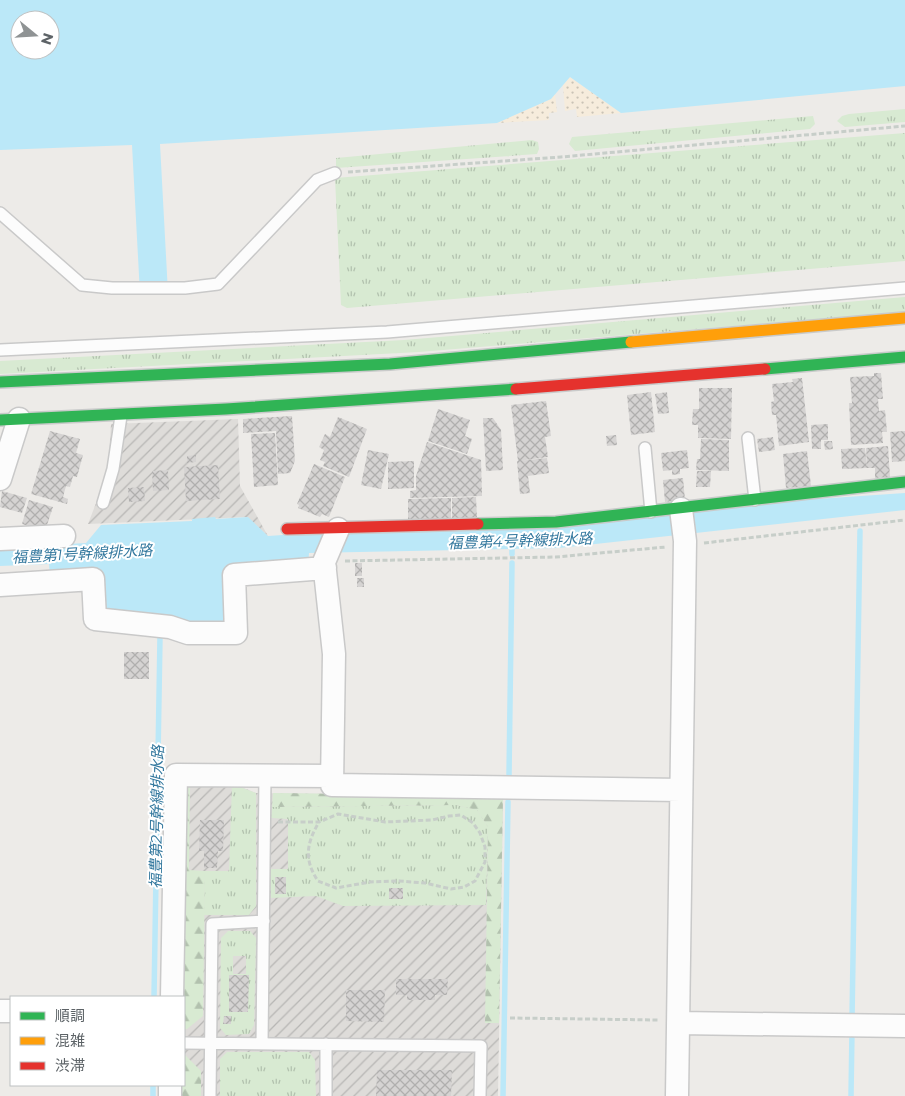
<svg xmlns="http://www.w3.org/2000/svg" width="905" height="1096" font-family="Montserrat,'Noto Sans JP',sans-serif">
  <defs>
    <pattern id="industrial-furrows" width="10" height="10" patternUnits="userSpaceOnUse" patternTransform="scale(1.25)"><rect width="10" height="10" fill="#dedcd9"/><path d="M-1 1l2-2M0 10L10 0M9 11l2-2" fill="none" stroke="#b7b6b4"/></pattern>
    <pattern id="grass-tufts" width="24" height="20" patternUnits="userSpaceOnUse" patternTransform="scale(1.25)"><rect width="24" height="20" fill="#d8ead2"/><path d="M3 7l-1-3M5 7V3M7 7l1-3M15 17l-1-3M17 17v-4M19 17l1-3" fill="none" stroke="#b2c1ae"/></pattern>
    <pattern id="forest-firs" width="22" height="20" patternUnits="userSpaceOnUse" patternTransform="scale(1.25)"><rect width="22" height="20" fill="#d8ead2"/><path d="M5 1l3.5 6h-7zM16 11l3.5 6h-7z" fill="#b2c1ae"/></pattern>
    <pattern id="sand-dots" width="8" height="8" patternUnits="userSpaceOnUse" patternTransform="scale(1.25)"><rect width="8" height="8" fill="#f6ecdc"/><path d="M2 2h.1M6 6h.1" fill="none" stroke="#cac3b6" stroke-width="1.8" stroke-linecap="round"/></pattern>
    <pattern id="building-cross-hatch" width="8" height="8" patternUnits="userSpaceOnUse" patternTransform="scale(1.25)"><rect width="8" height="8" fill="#d5d3d2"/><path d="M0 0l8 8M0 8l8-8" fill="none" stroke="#b0afae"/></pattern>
  </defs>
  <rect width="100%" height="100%" fill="#edebe8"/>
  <!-- industrial -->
  <path fill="url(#industrial-furrows)" d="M238 419 240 486 268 536 247 517 88 524 108 472 111 424Z
    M190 782 234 784 256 793 503 796 498 1096H179L184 1085V997Z"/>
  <!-- grass -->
  <path fill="url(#grass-tufts)" fill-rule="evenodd" d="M905 109V122L845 127 837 121 842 116 849 114Z
    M813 116 815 124 810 129 575 151 569 144 572 137Z
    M905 133V261L347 308 341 305 335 178Z
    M532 140 538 142 539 149 537 154 336 168V158Z
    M905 297V312L419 352 0 374V361L404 340Z
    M232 784 256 793V906L249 915H204L205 871H229Z
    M456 805 477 810 488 827 486 905 343 906 316 896 271 898 270 869H288V819L271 818 272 807Z
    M228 931H250L256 938 254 1025 249 1034 226 1035 220 1028 221 938ZM233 956H246V974H233Z
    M227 1052H309L315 1060 316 1096H220V1059Z"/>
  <!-- forest -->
  <path fill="url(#forest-firs)" d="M190 782 189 870 205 871 203 1016 187 1029H184V997H181L184 790Z
    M273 793 503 796 499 1023H485L488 827 477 810 456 805 272 807Z
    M184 1054 201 1071V1096H179V1085H184Z"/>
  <!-- sand -->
  <path fill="url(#sand-dots)" d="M570 77 621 113 577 117 576 109 565 111 563 85Z
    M555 94 557 112 549 113V120L497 123 551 99Z"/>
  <!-- water -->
  <path fill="#bbe8f8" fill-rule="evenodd" d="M0 0H905V86L621 113 570 77 551 99 497 123 160 144 168 293 140 294 132 145 0 150ZM20 20H50V50H20Z
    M905 493V510L559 548 309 553 308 565 227 570 230 628 101 613 98 573 50 575 49 564 0 566V551L48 548 49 545 86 543 101 525 192 521V519L215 517 216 519 248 517 268 536Z"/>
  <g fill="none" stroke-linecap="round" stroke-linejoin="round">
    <!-- stream -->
    <path stroke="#bbe8f8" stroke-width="5.5" d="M512 554V543
      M509 775 512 563
      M154 997 160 637
      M852 1019 860 531
      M153 1096V1085
      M503 1096 508 802
      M851 1096 852 1031"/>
  </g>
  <!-- building -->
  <path fill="url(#building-cross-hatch)" d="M874 373H881L883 399H878L879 411 885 410 887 432H882L883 443 851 445 849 403H852L850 377 874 376Z
    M802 378 809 442 779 446 776 415H772L771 402 774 401 772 384 793 382 792 379Z
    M699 388H732L731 439 698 438V425H692L693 409H699Z
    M651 392 655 432 631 435 627 395Z
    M667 392 669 413 658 414 655 394Z
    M546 401 551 436 545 437 548 457 518 461 511 405Z
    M438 409 470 420 465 436 472 439 467 454 428 441Z
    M292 416 295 461 290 473 278 474 276 431 243 433V419Z
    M338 417 367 429 349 477 323 466 325 462 320 460 324 450 319 447 325 434 330 437Z
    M483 418H493L501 430 503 470 486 471Z
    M828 424V440H821V449H812L811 425Z
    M50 431 80 439 76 453 83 455 77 477 73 476 70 487 66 486 63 497 68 499 67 504 31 494Z
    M905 431V461L892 462 890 432Z
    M275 433 278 485 254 487 251 434Z
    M616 435 617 445 607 446 606 436Z
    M773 437 775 450 759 452 757 439Z
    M701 439 729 440V471L696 470 697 459H700Z
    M824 441H832L833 449 825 450Z
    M427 442 481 460 482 496 410 498V491L416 490V476Z
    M888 446 890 477 875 478V468H867L866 448Z
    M865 448 867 468 842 469 841 449Z
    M368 450 389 454 381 489 361 485Z
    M687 450 689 468 680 469V474L672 475V470L663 471 661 453Z
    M807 451 811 486 786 488 783 454Z
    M196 455V462L187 463V456Z
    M547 458 549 473 528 476 530 493 520 494 517 461Z
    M414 461V488L388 489V462Z
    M314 464 345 477 329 517 322 514 320 517 298 508 299 505 297 504Z
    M218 465 220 499 186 501 184 467Z
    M168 470 169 490 153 491 152 471Z
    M697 471H711L710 487H696Z
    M683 478 685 500 665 502 663 480Z
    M144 487 145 501 129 502 128 488Z
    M2 491 27 498 22 513 0 507Z
    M476 497 477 518 452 519V498Z
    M451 498V519L408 520V499Z
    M29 500 53 507 45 531 22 524Z
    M355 563H362V576H355Z
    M357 578H364V587H357Z
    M124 652H149V679H124Z
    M200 820H224L223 851H218L217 868H204V851H199Z
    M275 877H286V894H275Z
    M389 888H403V899H389Z
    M229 975H249L248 1012H229Z
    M396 979H448L447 995H435V1000H407V995H396Z
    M346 990H385L384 1022 346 1021Z
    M224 1016H231V1024H223Z
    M377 1070H452L451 1096H376Z"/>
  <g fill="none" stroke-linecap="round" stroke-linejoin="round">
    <defs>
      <path id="lane" d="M0 213 82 285 112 288H185L218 284 317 180 335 173
        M0 350 387 332 905 288
        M748 438 755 500
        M645 448 651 512
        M103 503 113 469 121 416
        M184 1043 481 1046 480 1096
        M262 1044 265 776
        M210 1096 212 924 264 921
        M326 1096V1044"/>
      <path id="street" d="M0 479 19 419
        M338 529 324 562 334 654 332 785 681 790
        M0 539 64 536
        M0 585 93 579 95 619 170 627 188 633H236L234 575 325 568
        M172 997 176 775 332 776
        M0 1011H11
        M678 1023 905 1026
        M170 1096V1085
        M677 1096 685 541 681 509"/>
      <path id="fast" d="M765 369 905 357
        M0 382 390 364 631 342
        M0 420 226 409 516 389
        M478 524 556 522 905 482"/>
      <path id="slow" d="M631 342 905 318"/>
      <path id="jam" d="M516 389 765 369
        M287 529 478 524"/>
    </defs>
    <!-- lane casing -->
    <use href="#lane" stroke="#c9c9c9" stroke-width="14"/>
    <!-- street casing -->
    <use href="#street" stroke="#c9c9c9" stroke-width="25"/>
    <!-- fast casing -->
    <use href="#fast" stroke="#c9caca" stroke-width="14"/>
    <!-- slow casing -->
    <use href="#slow" stroke="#c9caca" stroke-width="14"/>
    <!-- jam casing -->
    <use href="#jam" stroke="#c9caca" stroke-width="14"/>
    <!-- path -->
    <path stroke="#c7cec9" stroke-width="3" stroke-dasharray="5 2.5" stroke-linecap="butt" d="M348 172 561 157 905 126
      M704 543 905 520
      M345 561 556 557 666 547
      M278 822H319L338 814 385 822 432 820 449 816 461 815 473 823 480 833 485 847V862L475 881 464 887 451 889 425 883 399 881 370 882 336 888 318 881C304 860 306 844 319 822
      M510 1018 659 1020"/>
    <!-- lane -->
    <use href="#lane" stroke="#fcfcfc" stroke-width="11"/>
    <!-- street -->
    <use href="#street" stroke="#fcfcfc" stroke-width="22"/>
    <!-- fast -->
    <use href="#fast" stroke="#30b455" stroke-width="11"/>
    <!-- slow -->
    <use href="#slow" stroke="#ff9f0a" stroke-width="11"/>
    <!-- jam -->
    <use href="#jam" stroke="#e5322d" stroke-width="11"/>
  </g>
  <g text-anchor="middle" stroke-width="4" stroke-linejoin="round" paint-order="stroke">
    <!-- water labels -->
    <g font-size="15" font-style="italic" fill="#33789e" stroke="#fff">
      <text transform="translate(520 541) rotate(-2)" y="5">福豊第4号幹線排水路</text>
      <text transform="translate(82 554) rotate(-3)" y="5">福豊第1号幹線排水路</text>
      <text transform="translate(157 817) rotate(-89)" y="5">福豊第2号幹線排水路</text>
    </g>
  </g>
  <!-- legend -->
  <rect x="10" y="996" width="175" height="90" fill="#ffffff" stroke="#bec1c2"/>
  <rect x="20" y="1012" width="25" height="8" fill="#30b455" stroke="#bec1c2"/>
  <text x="55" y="1021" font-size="15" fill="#5d6367">順調</text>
  <rect x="20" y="1037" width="25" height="8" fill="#ff9f0a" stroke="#bec1c2"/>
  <text x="55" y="1046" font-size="15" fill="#5d6367">混雑</text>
  <rect x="20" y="1062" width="25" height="8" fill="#e5322d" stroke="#bec1c2"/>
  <text x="55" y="1071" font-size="15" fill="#5d6367">渋滞</text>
  <!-- north arrow -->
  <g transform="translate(35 35) rotate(108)"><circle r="24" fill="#ffffff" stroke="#bec1c2"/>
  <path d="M0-4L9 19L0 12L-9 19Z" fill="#8f9394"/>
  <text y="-8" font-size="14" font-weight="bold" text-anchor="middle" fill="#5d6367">N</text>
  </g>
</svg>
